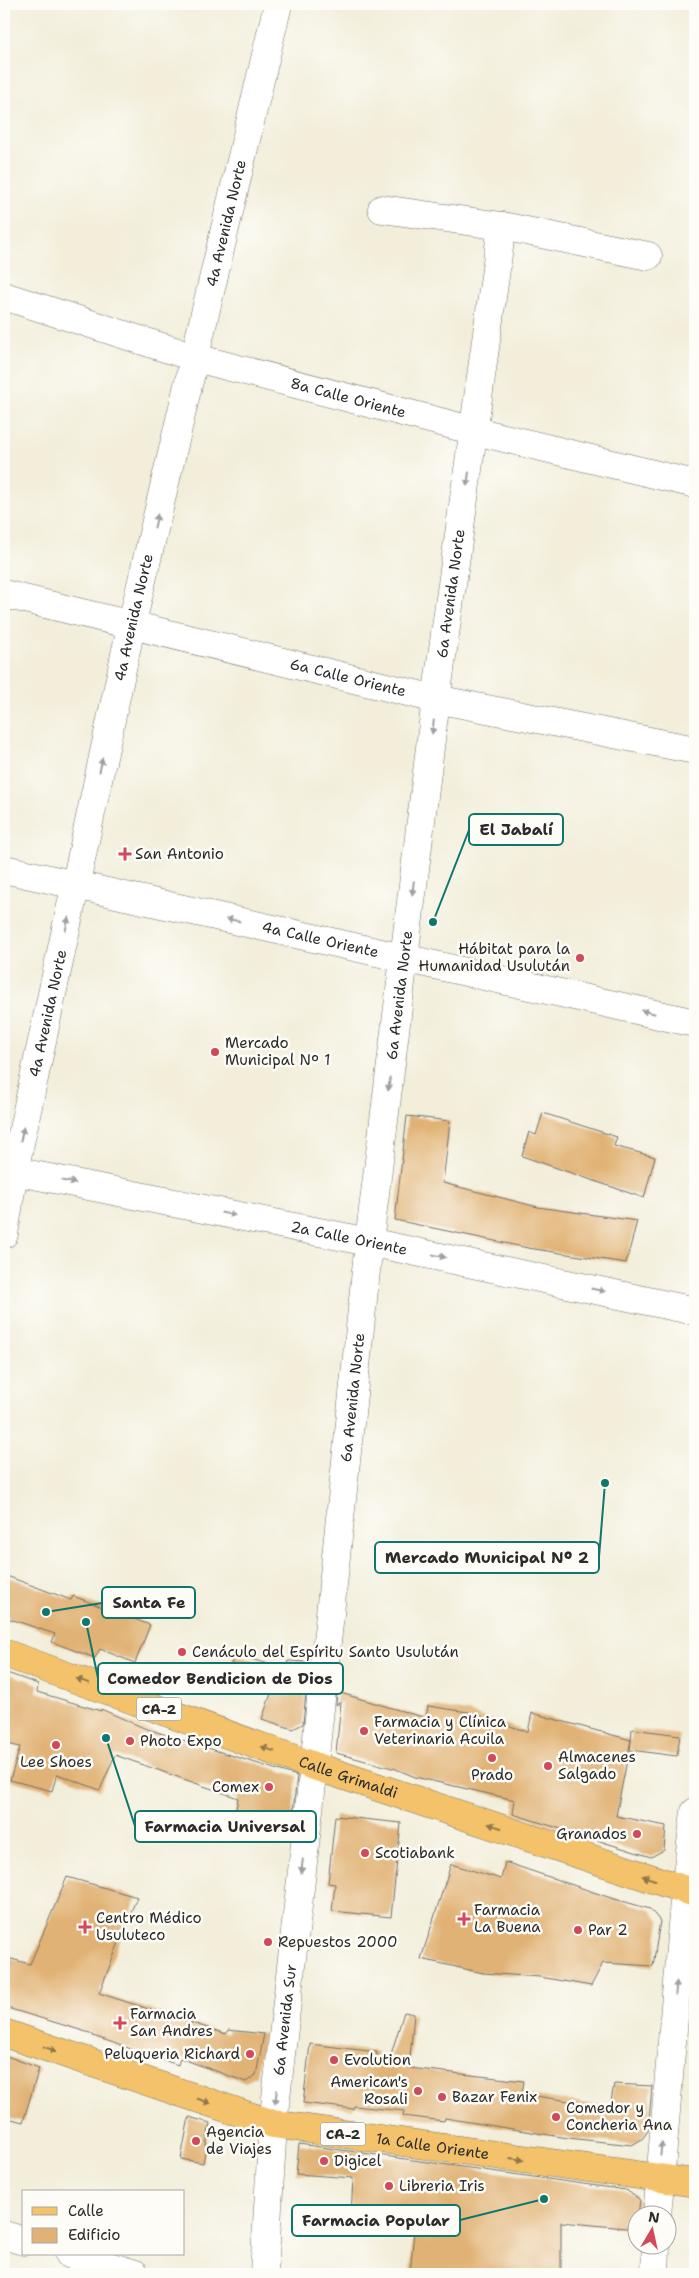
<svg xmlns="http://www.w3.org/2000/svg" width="699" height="2278" font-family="'Shantell Sans',sans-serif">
  <rect width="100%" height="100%" fill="#fdfcf7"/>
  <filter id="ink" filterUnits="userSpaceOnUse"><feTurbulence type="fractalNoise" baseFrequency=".02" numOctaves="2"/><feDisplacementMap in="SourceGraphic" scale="10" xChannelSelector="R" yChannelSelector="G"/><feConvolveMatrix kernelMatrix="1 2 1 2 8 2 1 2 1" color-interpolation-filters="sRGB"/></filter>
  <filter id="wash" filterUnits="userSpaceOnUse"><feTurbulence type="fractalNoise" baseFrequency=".0096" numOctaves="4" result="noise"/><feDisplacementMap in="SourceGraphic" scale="20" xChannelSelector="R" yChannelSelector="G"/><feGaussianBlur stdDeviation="1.12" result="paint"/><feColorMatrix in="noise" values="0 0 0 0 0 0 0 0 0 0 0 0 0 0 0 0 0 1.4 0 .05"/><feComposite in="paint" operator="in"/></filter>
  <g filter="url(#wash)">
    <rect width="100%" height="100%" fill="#f2eeda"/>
    <g id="blocks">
      <!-- building -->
      <path fill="#e1b275" d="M543 1113 617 1137 614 1146 655 1157 644 1198 522 1156 529 1132 536 1135Z
        M407 1116 450 1121 443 1183 538 1207 637 1221 626 1263 528 1248 395 1220Z
        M4 1575 71 1600 73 1596 150 1625 135 1663 100 1649 95 1658 52 1642 55 1634 4 1617Z
        M234 1655 285 1668 288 1661 309 1662 303 1724 293 1729 262 1719 274 1685 231 1664Z
        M4 1672 38 1684 37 1692 101 1711V1709L144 1728 297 1776 291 1829 235 1815 238 1798 115 1755 100 1790 57 1774 52 1791 10 1780 20 1747 4 1743Z
        M337 1692 426 1718 428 1706 468 1712 528 1732 532 1713 631 1740 616 1816 666 1826 664 1850 651 1857 513 1814 515 1800 415 1777 396 1769 336 1753 341 1702 336 1705Z
        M632 1729 680 1735 677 1756 630 1750Z
        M335 1816 401 1823 391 1917 332 1911 335 1884 328 1883Z
        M505 1862 608 1897 650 1909 660 1921 653 1966 603 1963 591 1986 540 1977 483 1973 421 1959 451 1864 501 1879Z
        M67 1877 137 1897 99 1993 226 2034 228 2030 264 2034 256 2075 246 2082 180 2058 178 2065 93 2036V2034L4 2007V1957L30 1964Z
        M404 2012 414 2014 409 2068 524 2081 522 2094 610 2107 614 2084 652 2086 648 2131 642 2139 632 2145 568 2138 445 2118 444 2121 403 2116 404 2111 354 2106 353 2109 303 2103 310 2044 377 2052 376 2061 388 2064Z
        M4 2055 39 2068 23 2122 4 2117Z
        M189 2117 210 2123 203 2163 181 2159Z
        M299 2144 626 2190 640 2200 636 2229 561 2222V2274H410L414 2230 384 2228 383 2219 351 2216 353 2178 296 2174Z"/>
    </g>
  </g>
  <g filter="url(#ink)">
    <use href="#blocks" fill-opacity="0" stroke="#716f68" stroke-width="1"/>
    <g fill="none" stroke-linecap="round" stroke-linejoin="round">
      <defs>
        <g id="minor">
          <path d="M382 209 502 226 648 256"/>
          <path id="s1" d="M4 296 196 358 475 431 695 484"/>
          <path id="s2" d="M4 594 436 699 695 750"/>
          <path id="s3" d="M4 869 695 1023"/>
          <path id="s4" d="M4 1169 369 1242 695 1311"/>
          <path id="s5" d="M4 1234 14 1171 131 627 278 4"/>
          <path d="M657 2216 685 1890 695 1812"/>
          <path d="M4 2235 24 2241"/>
          <path d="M69 2254 135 2274"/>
          <path id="s6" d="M264 2274 273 2124 314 1766 369 1242 436 699 502 226"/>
          <path d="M655 2274 656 2246"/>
        </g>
        <g id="major">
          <path id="s7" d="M4 1653 314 1766 695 1893"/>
          <path id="s8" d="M4 2033 273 2124 695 2183"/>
        </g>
      </defs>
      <!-- minor casing -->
      <use href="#minor" stroke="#716f68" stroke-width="29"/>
      <!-- major casing -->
      <use href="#major" stroke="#716f68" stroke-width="29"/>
      <!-- minor -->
      <use href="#minor" stroke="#fff" stroke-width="28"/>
      <!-- major -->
      <use href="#major" stroke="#f3c26a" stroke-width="28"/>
    </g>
    <!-- one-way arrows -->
    <defs><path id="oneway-solid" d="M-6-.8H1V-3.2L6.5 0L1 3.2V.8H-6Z" transform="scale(1.25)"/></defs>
    <g fill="#a0a0a0">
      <use href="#oneway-solid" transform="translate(468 479) rotate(98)"/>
      <use href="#oneway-solid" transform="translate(156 521) rotate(-77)"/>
      <use href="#oneway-solid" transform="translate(433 727) rotate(97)"/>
      <use href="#oneway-solid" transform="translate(101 765) rotate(-78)"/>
      <use href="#oneway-solid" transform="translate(413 888) rotate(97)"/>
      <use href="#oneway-solid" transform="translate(233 920) rotate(-168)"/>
      <use href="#oneway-solid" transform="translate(67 924) rotate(-78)"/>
      <use href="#oneway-solid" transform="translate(648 1012) rotate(-167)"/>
      <use href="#oneway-solid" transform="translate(389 1084) rotate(97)"/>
      <use href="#oneway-solid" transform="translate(22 1134) rotate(-78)"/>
      <use href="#oneway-solid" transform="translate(69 1182) rotate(11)"/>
      <use href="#oneway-solid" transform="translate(228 1214) rotate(11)"/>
      <use href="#oneway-solid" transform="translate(439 1256) rotate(12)"/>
      <use href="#oneway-solid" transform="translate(598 1290) rotate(12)"/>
      <use href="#oneway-solid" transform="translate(302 1866) rotate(97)"/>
      <use href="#oneway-solid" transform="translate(676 1988) rotate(-85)"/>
      <use href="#oneway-solid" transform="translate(276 2097) rotate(97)"/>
      <use href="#oneway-solid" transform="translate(661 2149) rotate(-85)"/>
    </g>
    <g fill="#8f764a">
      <use href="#oneway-solid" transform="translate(83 1681) rotate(-160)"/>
      <use href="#oneway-solid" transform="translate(268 1749) rotate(-160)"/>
      <use href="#oneway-solid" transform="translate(495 1826) rotate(-162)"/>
      <use href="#oneway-solid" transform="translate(649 1878) rotate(-162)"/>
      <use href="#oneway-solid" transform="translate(50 2049) rotate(19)"/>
      <use href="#oneway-solid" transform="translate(204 2101) rotate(19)"/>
      <use href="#oneway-solid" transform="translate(517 2159) rotate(8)"/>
    </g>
  </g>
  <!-- markers -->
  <g fill="#d1495b" stroke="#fdfcf7" stroke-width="2">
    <path d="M122.5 846.5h5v5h5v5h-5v5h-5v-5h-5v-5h5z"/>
    <circle cx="580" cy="958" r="5"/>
    <circle cx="215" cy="1052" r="5"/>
    <circle cx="182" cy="1652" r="5"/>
    <circle cx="364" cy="1731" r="5"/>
    <circle cx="130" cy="1741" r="5"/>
    <circle cx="56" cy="1745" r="5"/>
    <circle cx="492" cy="1758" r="5"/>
    <circle cx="548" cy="1766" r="5"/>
    <circle cx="269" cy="1787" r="5"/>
    <circle cx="637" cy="1834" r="5"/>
    <circle cx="365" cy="1853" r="5"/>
    <path d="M461.5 1911.5h5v5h5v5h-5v5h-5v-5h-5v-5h5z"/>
    <path d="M82.5 1919.5h5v5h5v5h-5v5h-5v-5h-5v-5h5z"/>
    <circle cx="578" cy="1930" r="5"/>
    <circle cx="268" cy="1942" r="5"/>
    <path d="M117.5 2015.5h5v5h5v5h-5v5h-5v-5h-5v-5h5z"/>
    <circle cx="250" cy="2054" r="5"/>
    <circle cx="334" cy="2060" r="5"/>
    <circle cx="418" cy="2091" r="5"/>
    <circle cx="442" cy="2097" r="5"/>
    <circle cx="556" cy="2117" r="5"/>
    <circle cx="196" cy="2141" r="5"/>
    <circle cx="324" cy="2161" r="5"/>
    <circle cx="389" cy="2186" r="5"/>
  </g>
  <g text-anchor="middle" stroke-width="5" stroke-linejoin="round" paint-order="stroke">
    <!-- shield labels -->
    <g fill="#fdfcf7" stroke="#6a6a68" stroke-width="1">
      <rect x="136.5" y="1697.5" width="45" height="23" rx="4"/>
      <rect x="320.5" y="2122.5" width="45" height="23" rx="4"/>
    </g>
    <g font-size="14" font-weight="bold" fill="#2b2b2b">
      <text x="159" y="1714">CA-2</text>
      <text x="343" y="2139">CA-2</text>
    </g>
    <!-- street labels -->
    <g font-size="15" fill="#2b2b2b" stroke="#fdfcf7">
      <text dy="5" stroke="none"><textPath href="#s5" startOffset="1035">4a Avenida Norte</textPath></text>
      <text dy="5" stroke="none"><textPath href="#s1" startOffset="359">8a Calle Oriente</textPath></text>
      <text dy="5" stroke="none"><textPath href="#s6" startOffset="1691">6a Avenida Norte</textPath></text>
      <text dy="5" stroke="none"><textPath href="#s5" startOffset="630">4a Avenida Norte</textPath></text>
      <text dy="5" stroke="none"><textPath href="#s2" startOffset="354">6a Calle Oriente</textPath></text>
      <text dy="5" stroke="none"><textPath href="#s3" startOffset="324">4a Calle Oriente</textPath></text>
      <text dy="5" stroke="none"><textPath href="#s6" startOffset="1286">6a Avenida Norte</textPath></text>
      <text dy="5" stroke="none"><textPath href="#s5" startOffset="225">4a Avenida Norte</textPath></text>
      <text dy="5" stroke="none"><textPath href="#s4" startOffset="352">2a Calle Oriente</textPath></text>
      <text dy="5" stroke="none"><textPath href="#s6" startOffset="881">6a Avenida Norte</textPath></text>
      <text dy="5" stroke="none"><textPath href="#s7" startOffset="366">Calle Grimaldi</textPath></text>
      <text dy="5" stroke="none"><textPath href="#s6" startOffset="255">6a Avenida Sur</textPath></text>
      <text dy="5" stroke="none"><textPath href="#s8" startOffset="445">1a Calle Oriente</textPath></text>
    </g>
    <!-- poi labels -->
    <g font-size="15" fill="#2b2b2b" stroke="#fdfcf7" text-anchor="start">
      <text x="135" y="859">San Antonio</text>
      <text x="570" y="954" text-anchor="end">Hábitat para la<tspan x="570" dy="17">Humanidad Usulután</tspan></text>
      <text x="225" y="1048">Mercado<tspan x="225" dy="17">Municipal Nº 1</tspan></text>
      <text x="192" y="1657">Cenáculo del Espíritu Santo Usulután</text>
      <text x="374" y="1727">Farmacia y Clínica<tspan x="374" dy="17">Veterinaria Acuila</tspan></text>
      <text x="140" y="1746">Photo Expo</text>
      <text x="558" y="1762">Almacenes<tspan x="558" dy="17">Salgado</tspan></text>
      <text x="56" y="1767" text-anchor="middle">Lee Shoes</text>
      <text x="492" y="1780" text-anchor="middle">Prado</text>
      <text x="259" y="1792" text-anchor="end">Comex</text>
      <text x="627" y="1839" text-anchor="end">Granados</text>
      <text x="375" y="1858">Scotiabank</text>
      <text x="474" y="1915">Farmacia<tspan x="474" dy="17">La Buena</tspan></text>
      <text x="96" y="1923">Centro Médico<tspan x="96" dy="17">Usuluteco</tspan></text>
      <text x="588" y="1935">Par 2</text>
      <text x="278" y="1947">Repuestos 2000</text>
      <text x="130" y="2019">Farmacia<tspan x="130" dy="17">San Andres</tspan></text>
      <text x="240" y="2059" text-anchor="end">Peluqueria Richard</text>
      <text x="344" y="2065">Evolution</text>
      <text x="408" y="2087" text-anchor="end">American's<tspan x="408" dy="17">Rosali</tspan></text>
      <text x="452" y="2102">Bazar Fenix</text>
      <text x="566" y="2113">Comedor y<tspan x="566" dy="17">Concheria Ana</tspan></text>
      <text x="206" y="2137">Agencia<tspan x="206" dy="17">de Viajes</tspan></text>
      <text x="334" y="2166">Digicel</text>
      <text x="399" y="2191">Libreria Iris</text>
    </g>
  </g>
  <!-- callouts -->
  <path fill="none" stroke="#0f766e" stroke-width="2" d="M433 922L469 830M605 1483L599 1557M46 1612L102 1603M86 1622L98 1678M106 1738L135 1826M544 2199L460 2220"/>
  <g fill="#0f766e" stroke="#fdfcf7" stroke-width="2">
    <circle cx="433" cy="922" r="5"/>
    <circle cx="605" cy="1483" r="5"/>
    <circle cx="46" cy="1612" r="5"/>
    <circle cx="86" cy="1622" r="5"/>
    <circle cx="106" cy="1738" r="5"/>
    <circle cx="544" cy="2199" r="5"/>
  </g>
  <g fill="#fdfcf7" stroke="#0f766e" stroke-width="2">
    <rect x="469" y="814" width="94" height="31" rx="5"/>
    <rect x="375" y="1542" width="224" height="31" rx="5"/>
    <rect x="102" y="1587" width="93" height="31" rx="5"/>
    <rect x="98" y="1663" width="245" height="31" rx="5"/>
    <rect x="135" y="1811" width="181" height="31" rx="5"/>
    <rect x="292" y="2205" width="168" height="31" rx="5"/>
  </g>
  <g font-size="16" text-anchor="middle" font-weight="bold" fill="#2b2b2b">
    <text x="516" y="835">El Jabalí</text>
    <text x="487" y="1563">Mercado Municipal Nº 2</text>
    <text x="149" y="1608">Santa Fe</text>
    <text x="220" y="1684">Comedor Bendicion de Dios</text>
    <text x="225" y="1832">Farmacia Universal</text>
    <text x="376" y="2226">Farmacia Popular</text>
  </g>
  <!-- margin -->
  <rect width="699" height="2278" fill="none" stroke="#fdfcf7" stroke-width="20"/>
  <!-- legend -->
  <rect x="22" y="2190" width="162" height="65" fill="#fdfcf7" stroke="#a9a8a5"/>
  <rect x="32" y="2207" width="25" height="8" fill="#f3c26a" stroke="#a9a8a5"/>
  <text x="68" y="2216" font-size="15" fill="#2b2b2b">Calle</text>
  <rect x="32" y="2228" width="25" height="15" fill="#e1b275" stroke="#a9a8a5"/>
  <text x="68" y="2240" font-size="15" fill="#2b2b2b">Edificio</text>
  <!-- north arrow -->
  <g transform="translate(652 2230) rotate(9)"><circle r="24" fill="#fdfcf7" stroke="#a9a8a5"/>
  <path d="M0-4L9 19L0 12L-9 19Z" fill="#d1495b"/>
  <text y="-8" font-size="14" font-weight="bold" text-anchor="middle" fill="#2b2b2b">N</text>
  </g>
</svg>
